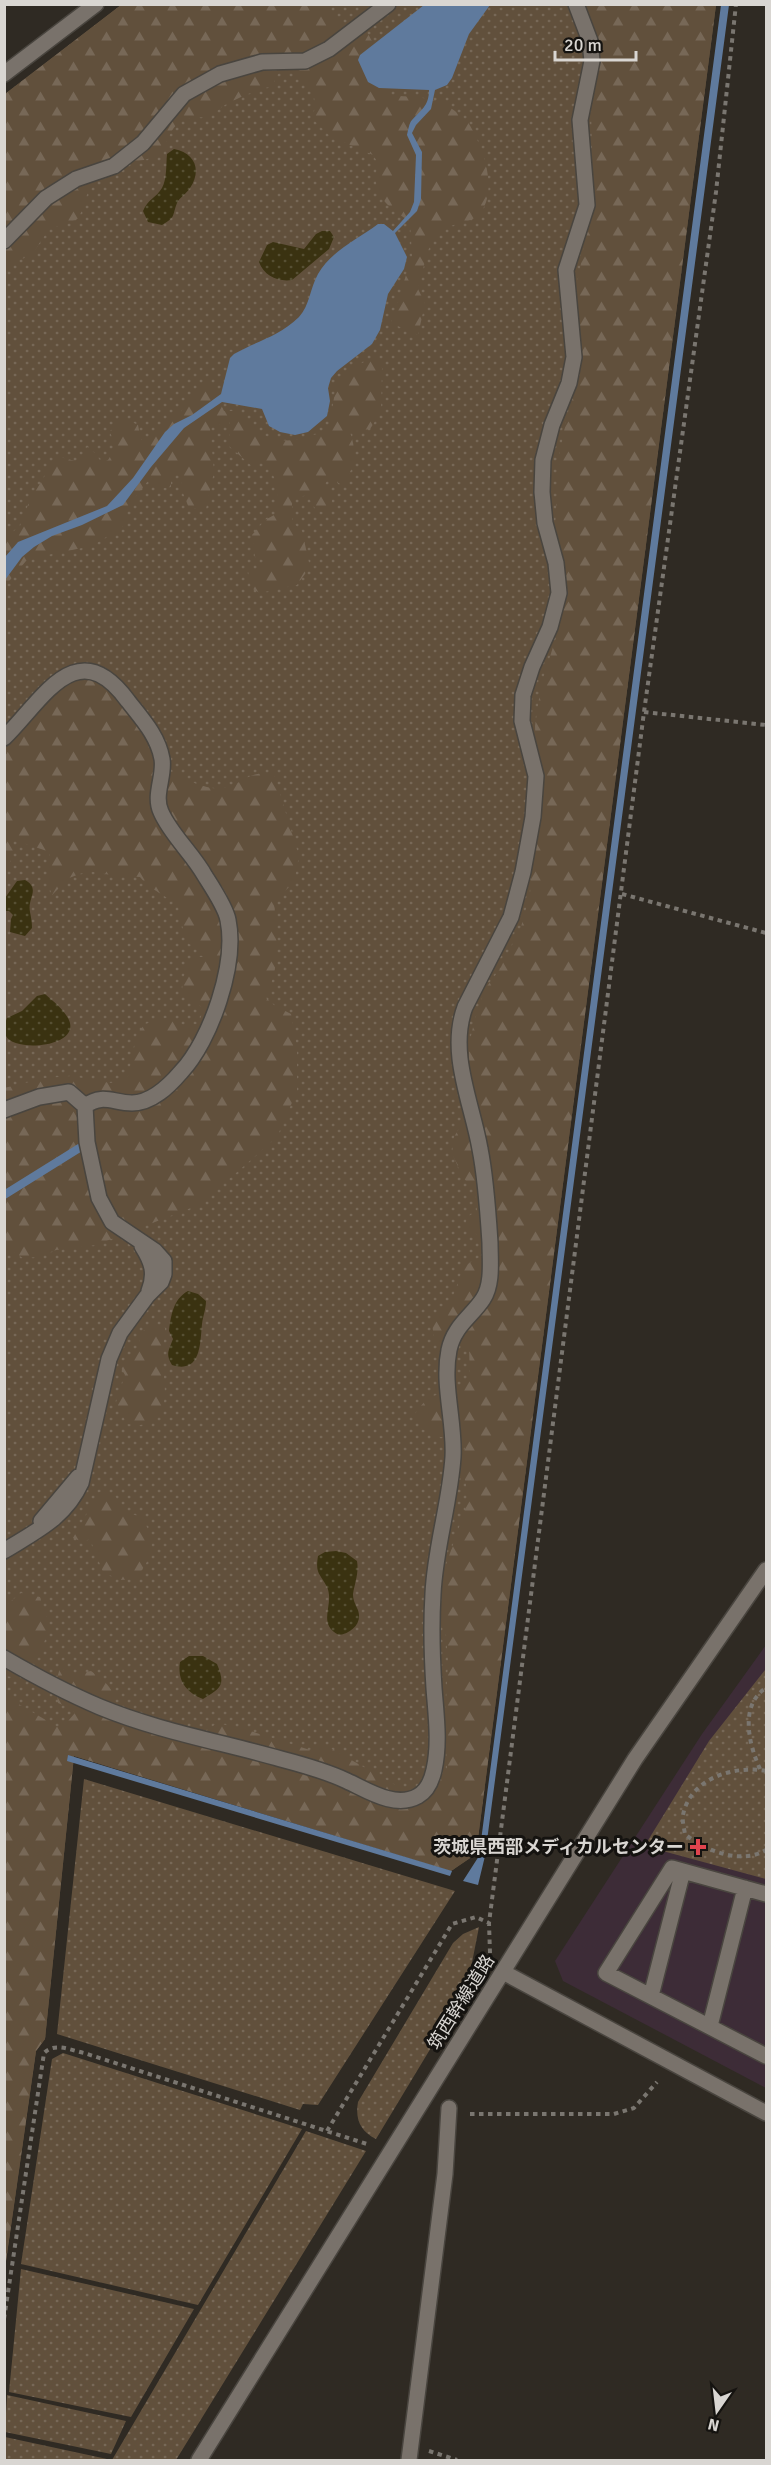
<svg xmlns="http://www.w3.org/2000/svg" width="771" height="2465" font-family="Signika,'Noto Sans JP',sans-serif">
  <defs>
    <pattern id="grass-dots" width="8" height="8" patternUnits="userSpaceOnUse" patternTransform="scale(1.5)"><rect width="8" height="8" fill="#61503c"/><path d="M2 2h.1M6 6h.1" fill="none" stroke="#776857" stroke-width="1.8" stroke-linecap="round"/></pattern>
    <pattern id="forest-firs" width="22" height="20" patternUnits="userSpaceOnUse" patternTransform="scale(1.5)"><rect width="22" height="20" fill="#61503c"/><path d="M5 1l3.5 6h-7zM16 11l3.5 6h-7z" fill="#776857"/></pattern>
    <pattern id="sand-dots" width="8" height="8" patternUnits="userSpaceOnUse" patternTransform="scale(1.5)"><rect width="8" height="8" fill="#3a3211"/><path d="M2 2h.1M6 6h.1" fill="none" stroke="#564f33" stroke-width="1.8" stroke-linecap="round"/></pattern>
  </defs>
  <rect width="100%" height="100%" fill="#2f2a23"/>
  <!-- medical -->
  <path fill="#3d2c37" d="M766 1645V2088L563 1981 555 1961 702 1734Z"/>
  <!-- grass -->
  <path fill="url(#grass-dots)" d="M121 5H716L476 1854 451 1871 74 1756 45 2039 36 2051 5 2268V94Z
    M765 1670 766 1879 659 1850 647 1842 709 1741Z
    M84 1779 455 1891 318 2105 303 2104 300 2110 57 2034Z
    M479 1927 467 1988 376 2139C360 2131 355 2119 358 2102L453 1943 463 1934Z
    M63 2053 302 2129 198 2305 21 2264 52 2059Z
    M306 2131 366 2151 176 2460H112Z
    M21 2269 194 2309 131 2417 9 2392Z
    M7 2395 126 2421 111 2454 5 2432Z
    M5 2437 107 2459 5 2460Z"/>
  <!-- forest -->
  <path fill="url(#forest-firs)" d="M121 5H329C335 22 352 28 368 34L387 68 390 95C407 97 428 96 444 104 451 108 465 117 469 124 482 145 496 183 484 207 475 227 452 220 438 233 427 243 423 273 418 289L425 303 418 335 391 323 412 256 410 222C386 205 370 195 378 163L373 155 330 136 313 119C317 94 314 88 296 71L280 72 276 76 273 86C256 90 241 96 225 105 220 108 215 113 210 115 199 120 190 115 179 123 170 129 170 138 164 146 152 167 120 161 99 161V180L88 192 79 218 63 226H51L31 256 15 261 5 275V94Z
    M586 5H716L476 1854 451 1871 74 1756 45 2039 36 2051 5 2268V1696L61 1729 75 1713 70 1708 58 1703 56 1682 60 1668 75 1674 91 1671C115 1688 114 1693 119 1721L142 1731 192 1742 217 1723 244 1729 310 1750 323 1744 422 1800 447 1769 445 1723 448 1661 446 1635 439 1615V1585L467 1504 466 1483 460 1465 466 1444 459 1437H440L422 1429 415 1414C429 1393 437 1393 461 1393L470 1373 469 1348 459 1344 443 1350 435 1341 431 1320C456 1303 453 1292 464 1266L480 1257 484 1243 476 1234 465 1228 467 1217 477 1211 475 1192 462 1176 452 1153 454 1137 463 1122 469 1084V1044L475 1019 485 989 500 969 521 927 530 894 537 763 535 726 541 685 560 625 559 557 555 526 560 452 567 416 584 361 577 331 575 294 586 237 596 201 590 184 588 163 592 148 591 110 587 102 598 41Z
    M374 357 382 368 381 412 370 429 350 432C357 453 356 467 342 485L329 478 325 484 332 497 331 514 316 510 307 495 292 499V522L302 531 310 567 297 585 260 593 251 588 248 571H261L267 561 255 557 252 535 265 520 276 514C278 493 280 474 260 461L253 467 230 447V422L210 427 214 472 206 509 189 508 181 488 182 473H171V487L158 489 151 477 127 508V524L92 546 47 555 26 561 5 586V538L20 526 29 502 47 472 60 457 79 462 87 447 95 453 102 463 108 460 115 449 110 431 124 418 138 425 141 440 152 439 171 416 181 412 188 398 208 376 224 411H235C267 446 287 447 329 429L337 379 348 370Z
    M83 674 103 681 124 703 147 739 150 760C168 769 206 795 227 787 249 780 247 771 274 774L299 856 294 883 274 900C276 934 282 967 265 997L274 1005 291 1014 297 1047V1091L277 1137 236 1173 196 1206 96 1245 56 1250 38 1257 23 1258 5 1247 4 1088 46 1078 71 1076 111 1083 128 1076 137 1034 145 1024 166 1018 184 1025 198 1024 204 1009 182 991 183 978 192 957H204L205 950 189 944 181 923 178 905 147 885 140 877 111 875 88 871 69 878 52 895C45 878 50 870 50 852L11 839 14 852 8 867H5V756L40 704Z
    M157 1324 165 1328C166 1337 163 1343 162 1351 161 1372 176 1414 146 1424 141 1426 132 1424 127 1424L116 1402 125 1375 121 1368 135 1354 143 1331Z
    M99 1492 116 1497 121 1511 142 1517C157 1545 154 1555 135 1579L120 1580 103 1572 90 1539 83 1542 73 1538Z
    M21 1593 40 1597C42 1605 48 1616 48 1624 48 1644 33 1664 19 1678L5 1676V1606Z"/>
  <!-- sand -->
  <path fill="url(#sand-dots)" d="M174 149C195 153 202 170 190 188 187 193 179 198 177 203 172 216 176 217 162 225L148 222 143 211C148 199 156 198 162 188 167 179 166 164 167 154Z
    M322 231H330L334 237 329 249 292 280C278 282 264 276 259 262L267 245 273 242 304 249 316 234Z
    M25 880C41 889 27 898 30 912 31 917 32 922 32 928L25 936 10 932 11 919 13 915 9 911H5V898L17 881Z
    M45 994C53 1001 63 1009 68 1018 84 1047 14 1053 6 1036 3 1030 5 1023 7 1018L22 1011 37 996Z
    M188 1291 198 1294 206 1301C206 1309 203 1316 202 1324 200 1344 201 1374 172 1365 165 1354 169 1350 173 1339L169 1331C171 1316 173 1299 188 1291Z
    M336 1551 346 1553 357 1561C359 1573 355 1582 353 1594 353 1600 355 1603 357 1608 364 1622 352 1633 339 1635 316 1624 335 1604 327 1587 320 1573 315 1574 318 1556L325 1552Z
    M189 1656H203L217 1664C226 1686 221 1688 203 1699 186 1692 177 1681 180 1662Z"/>
  <!-- water -->
  <path fill="#5f7a9d" d="M424 5H490L469 34 452 78 447 85 435 90 431 109 416 125 412 133 422 152 421 199 417 211 395 233 407 257 404 269 388 294 380 330 372 344 337 371 331 378 328 388 330 401 327 416 308 432 295 435 280 432 269 426 262 409 222 402 184 428 151 467 123 505 82 525 52 536 34 547 22 557 5 580V557L18 542 107 506 133 478 165 432 174 424 192 415 221 394 230 358 234 354C259 340 278 337 299 317 310 305 310 288 318 274 331 251 358 239 378 224H384L393 231 410 212 414 202 416 155 407 135C408 131 409 123 412 120 421 110 429 106 429 90L379 88 368 82 358 60 360 55Z
    M721 5H729L485 1856 478 1885 463 1881 479 1856Z
    M68 1755 452 1871 450 1876 67 1761Z"/>
  <g fill="none" stroke-linecap="round" stroke-linejoin="round">
    <!-- stream -->
    <path stroke="#5f7a9d" stroke-width="8" d="M4 1195 81 1147"/>
    <defs>
      <path id="lane" d="M4 241 46 198 76 179 114 166 143 143 184 94 220 74 262 62 305 61 329 49 388 4
        M4 738C43 700 77 631 128 701 142 719 158 736 162 759 165 776 153 795 161 812 171 835 193 854 205 876 212 887 226 908 228 920 237 964 211 1040 181 1072 169 1086 152 1103 132 1103 113 1103 103 1093 85 1106
        M4 1110 39 1097 69 1092 85 1106 87 1142 99 1198 112 1222 155 1251 164 1261V1274L161 1282 147 1296 120 1333 109 1359 81 1483C65 1518 36 1531 4 1551
        M142 1246C152 1262 156 1273 149 1291
        M41 1521 78 1477
        M4 1658C35 1676 67 1693 100 1707 158 1731 221 1742 281 1759 304 1765 326 1771 347 1781 367 1790 395 1809 418 1796 427 1791 432 1779 434 1770 440 1743 436 1715 434 1688 432 1657 431 1626 433 1594 435 1548 450 1503 453 1457 455 1422 442 1385 449 1350 454 1326 471 1317 483 1299 493 1284 490 1260 490 1243 488 1212 486 1179 480 1149 472 1103 448 1053 465 1007L511 917 523 872 533 817 536 776 522 721 523 695 532 667 550 627 559 593 556 563 545 523 542 492 543 460 552 425 569 383 574 357 566 270 587 205 580 120 592 61 590 41 576 4
        M766 1894 672 1868 606 1973 766 2056
        M651 1996 683 1871
        M710 2026 745 1888"/>
      <path id="street" d="M4 74 96 4
        M409 2460 445 2174 449 2108"/>
      <path id="secondary" d="M503 1972 766 2113
        M199 2460 635 1759 766 1570"/>
    </defs>
    <!-- lane casing -->
    <use href="#lane" stroke="#49453f" stroke-width="18"/>
    <!-- street casing -->
    <use href="#street" stroke="#49453f" stroke-width="18"/>
    <!-- secondary casing -->
    <use href="#secondary" stroke="#49453f" stroke-width="18"/>
    <!-- path -->
    <path stroke="#7a7670" stroke-width="4" stroke-dasharray="4.5 4.5" stroke-linecap="butt" d="M644 712 766 725
      M622 894 766 933
      M760 1769C749 1745 739 1705 766 1688
      M766 1771C735 1765 690 1778 683 1815 682 1820 684 1828 685 1834 705 1851 742 1865 766 1850
      M490 1953 489 1923 644 712 716 192 736 4
      M470 2114H614L634 2108 657 2082
      M327 2131 452 1924 476 1917 489 1923
      M4 2319 44 2053C55 2042 70 2050 84 2053L370 2145
      M429 2451 457 2460"/>
    <!-- lane -->
    <use href="#lane" stroke="#79726b" stroke-width="15"/>
    <!-- street -->
    <use href="#street" stroke="#79726b" stroke-width="15"/>
    <!-- secondary -->
    <use href="#secondary" stroke="#79726b" stroke-width="15"/>
  </g>
  <!-- markers -->
  <path fill="#e0444e" stroke="#151310" stroke-width="2" d="M695 1838h6v6h6v6h-6v6h-6v-6h-6v-6h6z"/>
  <g text-anchor="middle" stroke-width="6" stroke-linejoin="round" paint-order="stroke">
    <!-- poi labels -->
    <g font-size="18" font-weight="bold" fill="#d9d6d2" stroke="#151310" text-anchor="end">
      <text x="684" y="1853">茨城県西部メディカルセンター</text>
    </g>
    <!-- street labels -->
    <g font-size="18" fill="#d9d6d2" stroke="#151310">
      <text transform="translate(461 2002) rotate(-58)" y="6">筑西幹線道路</text>
    </g>
  </g>
  <!-- border -->
  <rect width="771" height="2465" fill="none" stroke="#d9d6d2" stroke-width="12"/>
  <!-- north arrow -->
  <g transform="translate(717 2411) rotate(194)" stroke="#151310" stroke-width="4.5" paint-order="stroke">
  <path d="M0-4.5L10 22L0 15L-10 22Z" fill="#d9d6d2"/>
  <text y="-9" font-size="16" font-weight="bold" text-anchor="middle" fill="#d9d6d2">N</text>
  </g>
  <!-- scale -->
  <path d="M555 51v9h81v-9" fill="none" stroke="#d9d6d2" stroke-width="3"/>
  <text x="564" y="51" font-size="18" fill="#d9d6d2" stroke="#151310" stroke-width="4.5" paint-order="stroke">20 m</text>
</svg>
